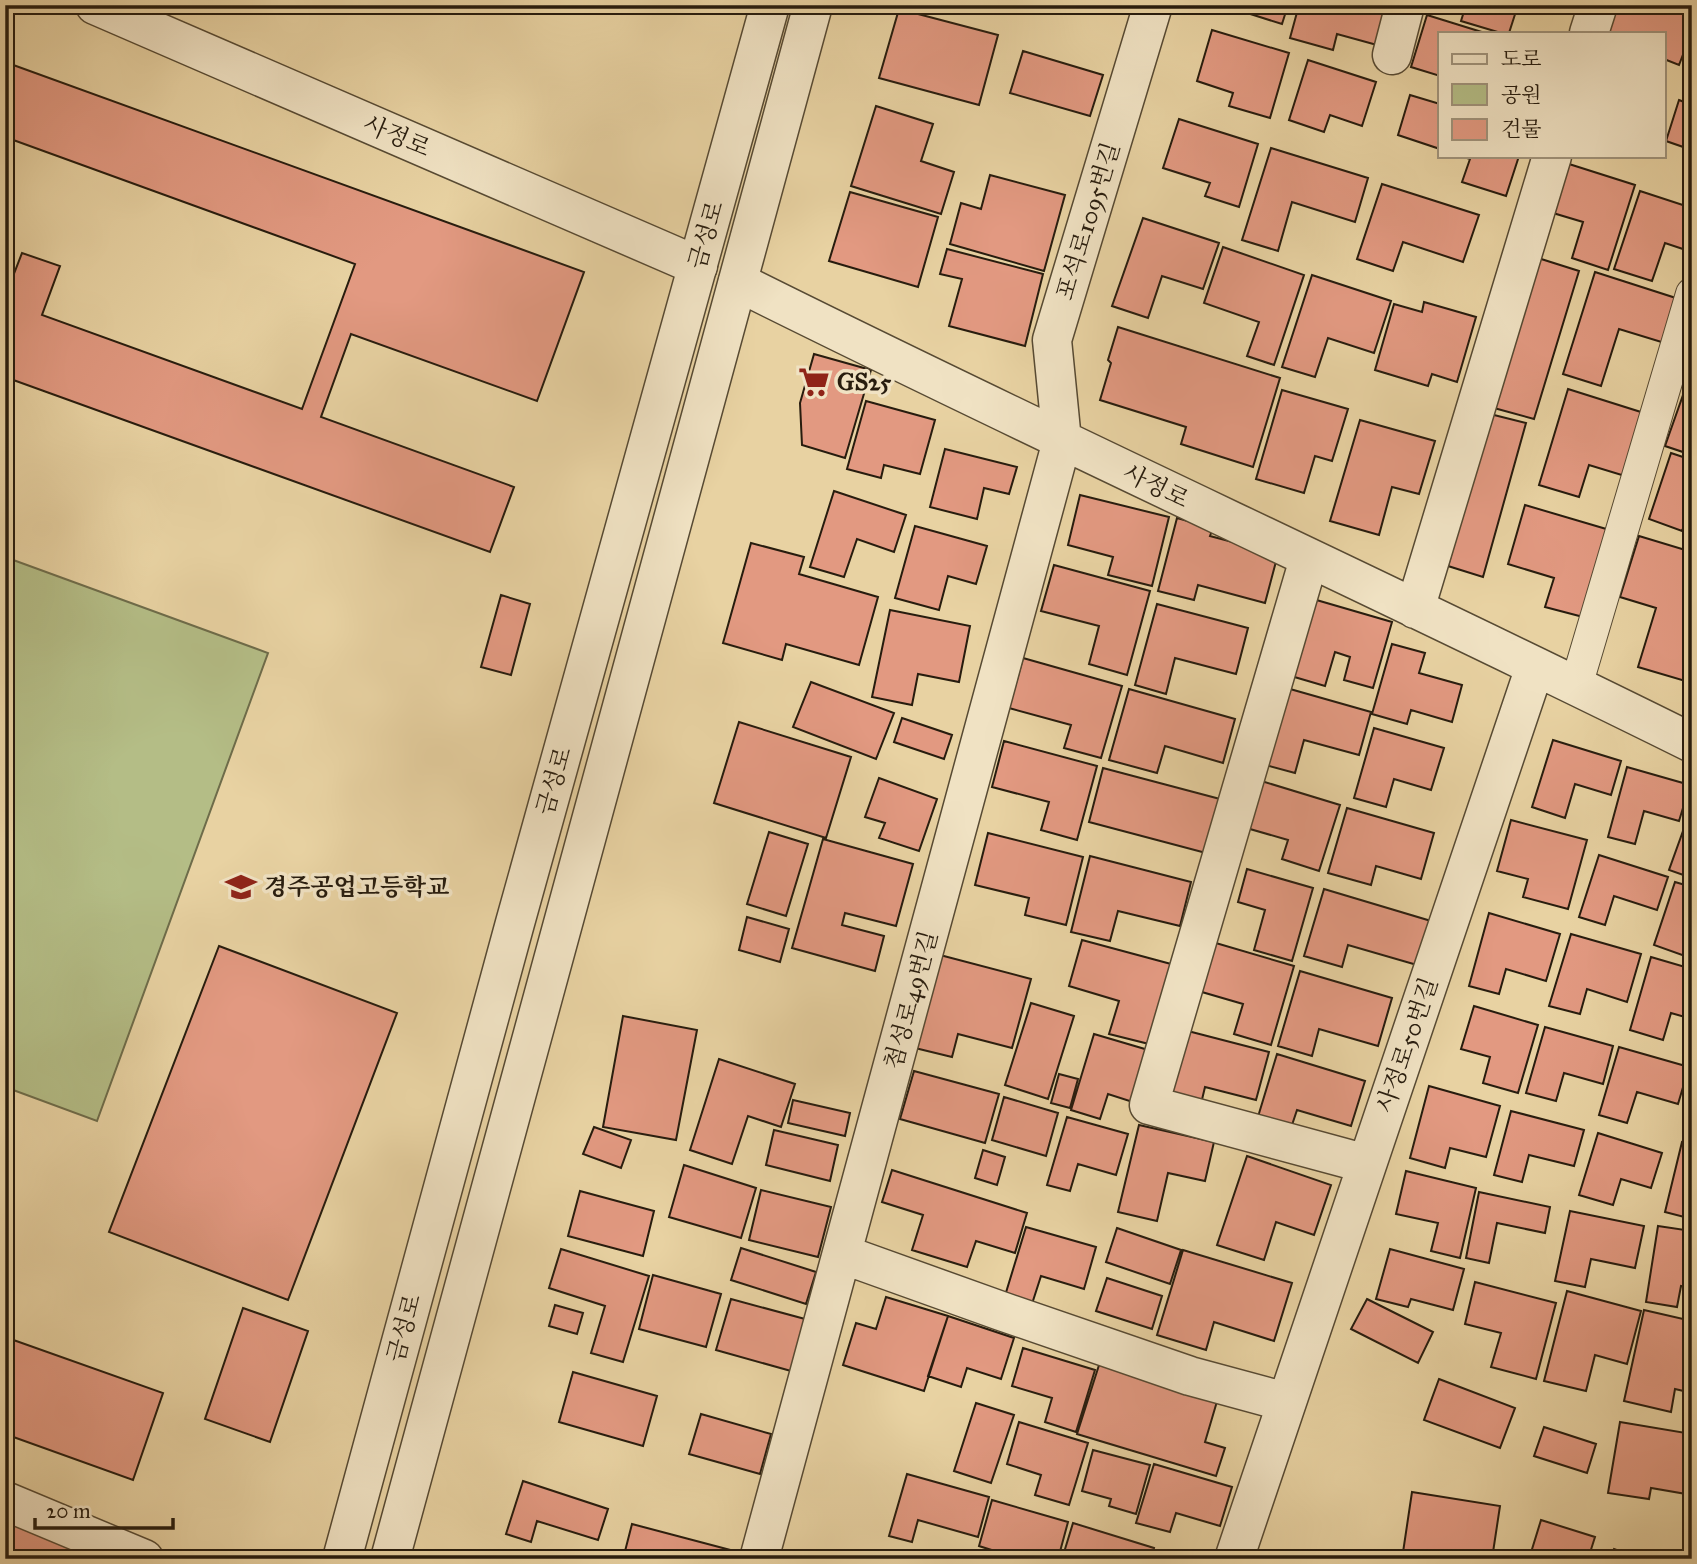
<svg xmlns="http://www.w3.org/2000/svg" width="1697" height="1564" font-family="'IM FELL Great Primer','Noto Serif KR',serif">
  <rect width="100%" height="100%" fill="#e8d2a2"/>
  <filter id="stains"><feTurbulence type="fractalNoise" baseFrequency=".00286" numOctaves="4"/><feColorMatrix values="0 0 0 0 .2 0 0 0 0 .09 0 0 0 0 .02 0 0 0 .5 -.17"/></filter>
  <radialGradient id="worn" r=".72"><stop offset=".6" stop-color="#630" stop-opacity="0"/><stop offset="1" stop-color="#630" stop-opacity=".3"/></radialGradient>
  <!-- green -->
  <path fill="#b4bd86" stroke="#6e6c4a" stroke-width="2" d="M5 557 268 653 97 1121 5 1087Z"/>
  <!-- building -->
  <path fill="#e29981" stroke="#271c0e" stroke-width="2" d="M1222 5H1288L1282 24Z
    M1299 5H1388L1377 45 1337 34 1333 50 1290 38Z
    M1466 5H1518L1509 33H1501L1461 21Z
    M1606 5H1686L1692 7V31L1679 65 1664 59V33H1595Z
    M899 9 998 35 979 105 879 78Z
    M1427 15 1485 33H1440V76L1411 67Z
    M1212 30 1289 53 1270 118 1229 106 1233 93 1197 81Z
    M1023 51 1103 75 1090 116 1010 93Z
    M1308 60 1376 82 1362 126 1330 115 1324 132 1289 120Z
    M5 62 584 272 537 401 351 334 321 417 514 487 490 552 5 377V297L22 253 60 266 42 315 302 409 355 264 5 137Z
    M1410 95 1440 104V149L1398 135Z
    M1679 100 1692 105V150L1666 141Z
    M876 106 933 124 921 161 954 172 941 214 851 186Z
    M1179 119 1258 144 1239 207 1205 196 1210 183 1163 168Z
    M1271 148 1368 178 1355 222 1292 202 1278 251 1242 240Z
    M1461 156H1519L1506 196 1462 182 1470 159Z
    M1569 164 1635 185 1608 270 1572 258 1583 222 1553 213Z
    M1692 167V186L1686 184Z
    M990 175 1065 195 1044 271 950 244 961 203 981 209Z
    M1382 184 1479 215 1463 262 1403 242 1393 271 1357 259Z
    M1640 191 1692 208V252L1665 243 1652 281 1614 269Z
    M850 192 938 217 918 287 829 261Z
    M1143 218 1219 243 1203 289 1162 276 1148 318 1112 306Z
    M1223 247 1304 275 1274 365 1247 356 1259 322 1204 303Z
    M947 249 1043 274 1025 346 949 326 962 279 940 274Z
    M1538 258 1579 271 1534 419 1494 408Z
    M1595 272 1682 300 1668 344 1619 329 1601 386 1563 374Z
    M1312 275 1391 301 1374 353 1328 338 1315 377 1282 367Z
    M1424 302 1476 317 1457 382 1432 374 1428 386 1375 370 1394 304 1422 312Z
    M1118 327 1280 378 1253 467 1181 444 1186 427 1100 400 1111 363 1108 360Z
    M814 354 871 370 845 458 802 445 800 403Z
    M1688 381 1692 382V455L1665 446Z
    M1568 389 1644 413 1625 476 1589 465 1579 497 1539 485Z
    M1282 390 1348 409 1332 461 1315 456 1304 493 1256 479Z
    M866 401 935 420 920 474 884 465 881 478 847 469Z
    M1490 414 1526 423 1483 577 1448 566Z
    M1360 420 1435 441 1419 494 1392 487 1379 535 1330 521Z
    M945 449 1017 467 1009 494 984 488 977 519 930 507Z
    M1671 453 1692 460V513L1689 512 1682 531 1649 519Z
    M834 491 906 515 894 552 857 539 844 577 810 567Z
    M1080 495 1169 517 1152 586 1108 575 1113 557 1068 545Z
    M1525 505 1613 531 1587 618 1545 607 1554 578 1508 564Z
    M1177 518 1213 528 1210 536 1278 554 1265 603 1198 585 1194 600 1158 591Z
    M915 526 987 546 976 584 948 576 939 610 895 598Z
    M1639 536 1692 552V683L1638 667 1656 608 1620 597Z
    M751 543 804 557 799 574 878 597 859 665 786 644 782 660 723 643Z
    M1054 565 1150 591 1127 675 1089 664 1099 626 1041 611Z
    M501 595 530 604 511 675 481 667Z
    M1313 599 1392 622 1373 688 1344 680 1350 657 1335 652 1325 686 1291 676Z
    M1157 604 1248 628 1236 674 1175 658 1166 694 1135 685Z
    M890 610 970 626 959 682 918 674 912 705 872 697Z
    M1392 644 1425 653 1419 673 1462 685 1452 722 1411 710 1407 724 1372 714Z
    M1023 658 1122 686 1101 758 1064 748 1071 725 1009 708Z
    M811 682 894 713 876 759 793 727Z
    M1283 687 1371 712 1359 755 1304 740 1295 773 1262 764Z
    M1129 689 1235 719 1223 763 1165 746 1157 773 1109 760Z
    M902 718 952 735 944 759 894 742Z
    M739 722 851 757 826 838 714 803Z
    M1374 728 1444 748 1431 790 1394 779 1386 807 1354 798Z
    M1553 740 1621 761 1611 795 1575 784 1565 818 1532 807Z
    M1004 741 1097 766 1077 840 1041 830 1049 802 992 787Z
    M1627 767 1690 785 1679 821 1644 811 1635 844 1608 837Z
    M1103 768 1220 799 1206 853 1089 822Z
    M879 778 937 799 919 851 879 838 885 823 865 817Z
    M1258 780 1340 805 1319 871 1282 859 1288 840 1243 827Z
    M1692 806V878L1669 870Z
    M1347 808 1434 833 1421 879 1376 866 1371 885 1328 873Z
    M1511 820 1587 840 1568 909 1523 897 1528 879 1497 871Z
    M769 832 808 844 786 916 747 904Z
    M988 833 1083 857 1066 925 1025 915 1029 898 975 885Z
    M823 839 913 864 896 926 845 913 842 925 884 936 875 971 792 948Z
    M1599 855 1668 877 1657 910 1614 896 1605 925 1579 917Z
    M1090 856 1191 882 1180 926 1118 911 1110 941 1071 932Z
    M1247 869 1313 888 1292 961 1254 950 1265 910 1238 902Z
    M1675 882 1692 887V938L1685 956 1654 945Z
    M1324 889 1431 921 1417 965 1348 945 1342 967 1304 956Z
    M1489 913 1560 934 1546 981 1506 969 1499 994 1469 986Z
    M747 917 789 929 780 962 739 950Z
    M1571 934 1641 954 1627 1002 1587 989 1580 1014 1549 1006Z
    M1082 940 1171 964 1149 1044 1109 1034 1119 1001 1069 986Z
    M1209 941 1294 966 1271 1045 1234 1034 1243 1004 1195 990Z
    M219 946 397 1013 288 1300 109 1232Z
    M940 955 1031 979 1012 1048 958 1034 952 1057 915 1048Z
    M1651 957 1692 969V1019L1671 1013 1663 1040 1630 1030Z
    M1300 971 1392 998 1378 1046 1319 1029 1312 1056 1278 1046Z
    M1031 1003 1074 1016 1048 1099 1005 1085Z
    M1474 1006 1538 1025 1518 1093 1483 1083 1490 1057 1461 1049Z
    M623 1016 697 1030 676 1140 603 1127Z
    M1545 1027 1613 1046 1603 1084 1564 1073 1556 1101 1526 1093Z
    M1184 1030 1269 1052 1256 1100 1205 1087 1200 1108 1166 1099Z
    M1094 1034 1155 1052 1139 1104 1108 1094 1100 1119 1071 1110Z
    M1619 1047 1689 1067 1678 1104 1637 1092 1627 1123 1599 1115Z
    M1277 1054 1365 1081 1351 1126 1297 1110 1290 1131 1257 1120Z
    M719 1059 795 1084 781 1127 748 1116 732 1164 690 1150Z
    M914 1071 999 1094 985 1143 900 1119Z
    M1059 1074 1078 1079 1070 1108 1051 1103Z
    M1429 1086 1500 1106 1486 1157 1450 1148 1445 1168 1410 1158Z
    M1004 1097 1058 1113 1046 1156 992 1140Z
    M793 1100 850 1113 845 1136 788 1123Z
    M1692 1109V1138L1684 1136Z
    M1511 1111 1584 1130 1574 1166 1529 1155 1522 1182 1494 1175Z
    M1067 1117 1128 1134 1116 1175 1078 1164 1070 1191 1047 1185Z
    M1139 1125 1214 1142 1205 1181 1168 1173 1157 1221 1118 1212Z
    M594 1127 631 1140 621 1168 583 1154Z
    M774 1130 838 1145 830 1181 766 1165Z
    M1598 1133 1662 1153 1651 1188 1621 1179 1613 1205 1579 1195Z
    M1682 1142 1692 1144V1219L1665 1212Z
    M983 1150 1005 1157 997 1185 975 1178Z
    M1247 1156 1331 1185 1314 1235 1276 1222 1264 1260 1217 1245Z
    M684 1165 756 1188 741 1238 669 1217Z
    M892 1170 1027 1213 1015 1253 976 1241 967 1267 912 1250 923 1215 882 1202Z
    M1406 1171 1476 1188 1460 1258 1431 1251 1438 1223 1396 1214Z
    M761 1190 831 1207 818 1257 749 1240Z
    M580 1191 654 1211 643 1256 568 1236Z
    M1479 1192 1550 1207 1545 1233 1497 1223 1489 1263 1466 1258Z
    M1570 1211 1644 1226 1635 1268 1591 1259 1585 1287 1555 1281Z
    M1658 1226 1692 1231V1288L1681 1286 1677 1307 1646 1302Z
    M1026 1227 1096 1247 1084 1289 1041 1276 1031 1307 1004 1299Z
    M1117 1228 1181 1250 1170 1284 1106 1262Z
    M741 1248 816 1272 806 1304 731 1280Z
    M561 1249 649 1276 623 1362 591 1353 605 1306 549 1288Z
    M1390 1249 1464 1269 1453 1310 1411 1299 1408 1307 1376 1299Z
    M1183 1250 1292 1283 1274 1341 1214 1322 1206 1350 1157 1335Z
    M653 1275 721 1294 706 1347 639 1329Z
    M1107 1278 1162 1296 1152 1329 1096 1311Z
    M1475 1282 1556 1303 1536 1379 1491 1367 1501 1333 1465 1324Z
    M1567 1291 1641 1311 1627 1364 1595 1355 1586 1391 1544 1381Z
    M886 1297 948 1316 924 1391 843 1365 856 1323 876 1329Z
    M731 1299 805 1319 791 1371 716 1350Z
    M1367 1299 1433 1332 1418 1363 1351 1329Z
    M555 1305 583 1313 577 1334 549 1326Z
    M243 1308 308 1331 270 1442 205 1419Z
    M1644 1310 1692 1321V1393L1675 1389 1671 1412 1624 1401Z
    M948 1316 1014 1338 1001 1379 967 1368 961 1387 928 1376Z
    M5 1337 163 1393 133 1480 5 1434Z
    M1023 1348 1095 1370 1076 1432 1045 1422 1052 1398 1012 1386Z
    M1100 1362 1218 1398 1205 1442 1225 1448 1216 1476 1077 1434Z
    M573 1372 657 1396 643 1446 559 1422Z
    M1439 1379 1515 1408 1500 1448 1424 1420Z
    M976 1403 1014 1415 991 1483 954 1471Z
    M701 1414 771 1434 760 1474 689 1454Z
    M1019 1422 1088 1443 1069 1505 1035 1495 1041 1475 1007 1464Z
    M1620 1422 1692 1434V1495L1651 1488 1649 1499 1608 1493Z
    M1544 1427 1596 1444 1587 1473 1534 1456Z
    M1093 1450 1150 1465 1136 1514 1109 1506 1111 1499 1082 1491Z
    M1154 1464 1232 1487 1220 1526 1176 1513 1170 1532 1136 1523Z
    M907 1474 989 1497 978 1537 918 1520 912 1542 889 1536Z
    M523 1481 608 1509 598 1540 537 1521 531 1542 506 1534Z
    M1412 1492 1500 1506 1492 1559H1402Z
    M992 1500 1068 1522 1058 1559H1020L979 1546Z
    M1541 1520 1595 1537 1588 1559H1529Z
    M5 1522 76 1544 72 1559H5Z
    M1073 1523 1154 1548 1151 1559H1062Z
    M632 1524 738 1552 736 1559H623Z
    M1614 1549 1640 1559H1610Z
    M813 1552 830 1559H810Z"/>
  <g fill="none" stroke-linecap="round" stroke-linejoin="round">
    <defs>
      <path id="pedestrian" d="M1576 686 1692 294"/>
      <path id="minor" d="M95 5 698 266
        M1589 33 1598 5
        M1392 55 1405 5
        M738 282C1054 440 1376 586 1692 743
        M1309 559 1149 1105 1367 1164
        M1415 609 1552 156
        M842 1254 1001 1311 1190 1376 1286 1402
        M5 1501 144 1559
        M759 1559 1062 441 1052 340 1153 5
        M1234 1559 1535 667"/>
      <path id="tertiary" d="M342 1559 515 923 770 5
        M390 1559 813 5"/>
    </defs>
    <!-- pedestrian casing -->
    <use href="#pedestrian" stroke="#574a33" stroke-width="34"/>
    <!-- minor casing -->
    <use href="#minor" stroke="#574a33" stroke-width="41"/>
    <!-- tertiary casing -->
    <use href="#tertiary" stroke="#574a33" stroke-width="41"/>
    <!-- pedestrian -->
    <use href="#pedestrian" stroke="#f0e2c3" stroke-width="32"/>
    <!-- minor -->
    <use href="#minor" stroke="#f0e2c3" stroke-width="38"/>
    <!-- tertiary -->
    <use href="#tertiary" stroke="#f0e2c3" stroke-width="38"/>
  </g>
  <!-- icons -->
  <defs>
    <symbol id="supermarket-bare" viewBox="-9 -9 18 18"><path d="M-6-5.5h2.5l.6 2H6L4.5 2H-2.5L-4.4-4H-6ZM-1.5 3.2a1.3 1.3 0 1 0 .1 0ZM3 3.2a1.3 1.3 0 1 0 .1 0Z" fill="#8f2418" stroke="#f0e2c3" stroke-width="2.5" paint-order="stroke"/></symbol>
    <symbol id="school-bare" viewBox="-9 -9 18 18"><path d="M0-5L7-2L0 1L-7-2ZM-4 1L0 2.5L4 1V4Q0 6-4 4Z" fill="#8f2418" stroke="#f0e2c3" stroke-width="2.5" paint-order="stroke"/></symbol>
  </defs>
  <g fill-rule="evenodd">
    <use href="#supermarket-bare" x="792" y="360" width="44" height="44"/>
    <use href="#school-bare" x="219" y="865" width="44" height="44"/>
  </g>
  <g text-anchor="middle" stroke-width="7" stroke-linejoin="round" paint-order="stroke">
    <!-- street labels -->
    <g font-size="24" fill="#271c0e" stroke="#f0e2c3">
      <text transform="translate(397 136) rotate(23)" y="8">사정로</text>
      <text transform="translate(1088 221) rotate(-73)" y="8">포석로1095번길</text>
      <text transform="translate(706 235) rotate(-74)" y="8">금성로</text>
      <text transform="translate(1156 486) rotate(26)" y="8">사정로</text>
      <text transform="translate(554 781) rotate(-74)" y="8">금성로</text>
      <text transform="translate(911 1000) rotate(-75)" y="8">첨성로49번길</text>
      <text transform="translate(1407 1045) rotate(-71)" y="8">사정로50번길</text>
      <text transform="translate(404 1328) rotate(-75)" y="8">금성로</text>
    </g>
    <!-- poi labels -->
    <g font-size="24" font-weight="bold" fill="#271c0e" stroke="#f0e2c3" text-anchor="start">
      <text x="837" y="390">GS25</text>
      <text x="264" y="895">경주공업고등학교</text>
    </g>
  </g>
  <!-- margin -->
  <rect width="1697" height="1564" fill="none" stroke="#e8d2a2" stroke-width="28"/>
  <rect x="7" y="7" width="1683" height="1550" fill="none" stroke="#271c0e" stroke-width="3.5"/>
  <rect x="14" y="14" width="1669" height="1536" fill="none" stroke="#271c0e" stroke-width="2"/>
  <!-- legend -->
  <rect x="1438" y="32" width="228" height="126" fill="#f0e2c3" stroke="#a0937b" stroke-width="2"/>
  <rect x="1452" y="54" width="35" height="10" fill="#f0e2c3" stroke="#a0937b" stroke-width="2"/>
  <text x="1501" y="66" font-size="21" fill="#271c0e">도로</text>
  <rect x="1452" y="84" width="35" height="21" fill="#b4bd86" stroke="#a0937b" stroke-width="2"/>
  <text x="1501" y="102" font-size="21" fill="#271c0e">공원</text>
  <rect x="1452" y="119" width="35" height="21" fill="#e29981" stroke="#a0937b" stroke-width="2"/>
  <text x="1501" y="136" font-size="21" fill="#271c0e">건물</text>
  <!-- scale -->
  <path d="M35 1518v10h138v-10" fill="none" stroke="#271c0e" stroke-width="3.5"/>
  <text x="46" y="1518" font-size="21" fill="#271c0e" stroke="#f0e2c3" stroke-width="5" paint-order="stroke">20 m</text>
  <rect width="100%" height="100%" filter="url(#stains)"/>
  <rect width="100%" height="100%" fill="url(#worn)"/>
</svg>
